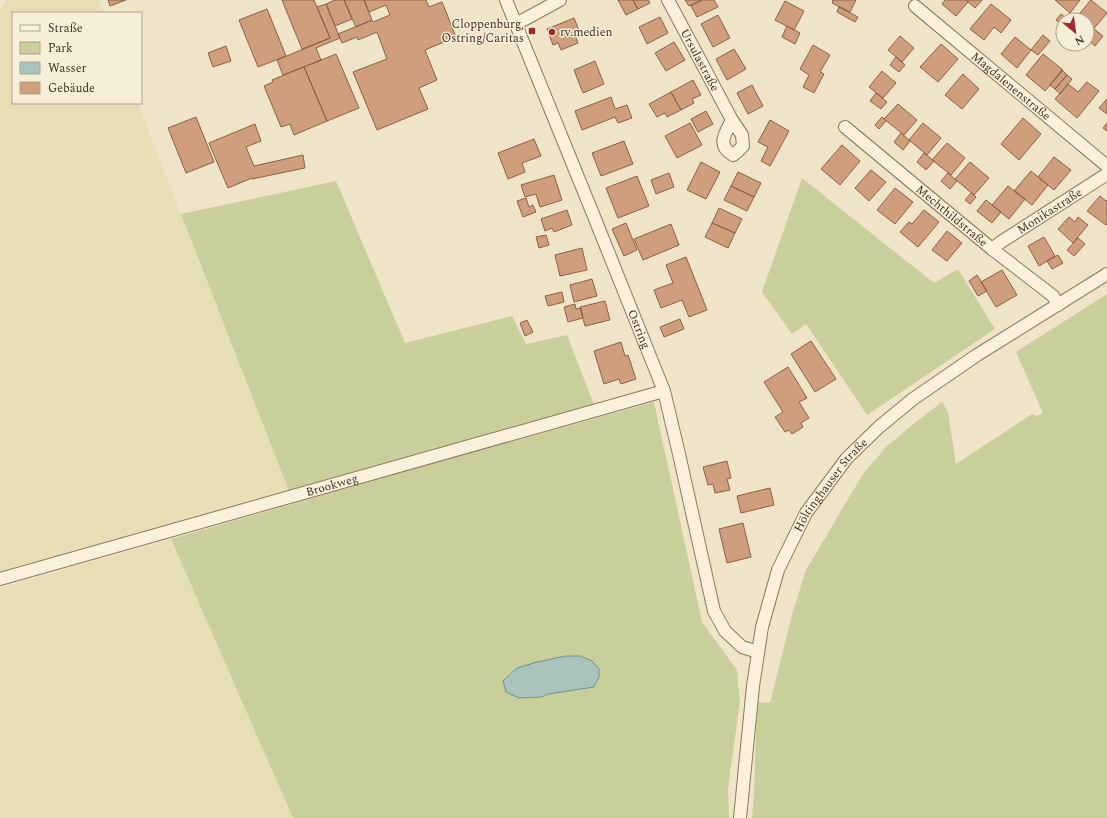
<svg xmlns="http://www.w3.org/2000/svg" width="1107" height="818" font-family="Spectral,serif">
  <rect width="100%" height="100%" fill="#f0e4c8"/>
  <!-- farmland -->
  <path fill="#e6deb5" d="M6 0H99L104 13H13V103H138L289 491 0 574V10Z
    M171 539 293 818H0V588Z"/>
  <!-- green -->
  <path fill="#c9cf9b" d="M802 178 934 283 958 269 995 329 867 415 806 324 792 334 762 292Z
    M336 181 405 343 512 316 526 344 567 335 594 405 289 491 181 214Z
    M1107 294V818H752L754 793 757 702 770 703 793 611 806 570 863 474 887 446 917 421 942 402 948 412 956 464 1032 414 1037 416 1043 413 1016 352Z
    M654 402 702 622 737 670 740 701 728 789 729 818H293L171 539 434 463Z"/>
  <!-- water -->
  <path fill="#a9c4bc" stroke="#6f938a" d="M566 656H580L592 661 599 669V677L594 687 549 694 541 697 519 698 506 692 503 681 517 668 537 662Z"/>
  <!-- building -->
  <path fill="#cf9f7d" stroke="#8d5f41" d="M108 0H126L110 6Z
    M282 0H314L330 38 302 49Z
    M335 0H344L352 19 335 26 326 4Z
    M344 0H364L372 20 356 27Z
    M364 0H426L429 7 442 2 456 37 425 50 437 80 419 88 428 109 377 130 353 72 387 59 377 32 358 40 357 37 342 43 338 34 372 20 373 22 390 15 386 5 369 12Z
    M618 0H633L638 9 626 15Z
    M633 0H648L650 3 638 9Z
    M685 0H702L689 6Z
    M702 0H714L718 7 697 17 691 6Z
    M833 0H856L850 12 832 3Z
    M945 0H966L968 2 956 16 942 4Z
    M966 0H982L975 8Z
    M1055 0H1080L1070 13Z
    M1091 0 1107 13 1091 32 1087 29V20H1077L1075 19Z
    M785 1 804 11 794 30 775 20Z
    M326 4 340 38 316 48 321 60 283 75 277 60 330 38 317 7Z
    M991 4 1011 20 1001 33 994 27 984 40 970 29Z
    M839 7 858 17 855 22 837 12Z
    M267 9 286 56 258 67 239 20Z
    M1061 14 1067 19 1066 20H1063L1062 25 1056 20Z
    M718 15 730 38 713 47 701 24Z
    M660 17 668 33 647 44 639 27Z
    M574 18 580 33 575 35 578 43 561 50 558 43 553 45 547 29Z
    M787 26 800 33 795 44 782 37Z
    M1094 29 1103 36 1095 46 1087 39V38Z
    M1043 35 1050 41 1038 55 1031 50Z
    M900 36 914 48 902 62 888 50Z
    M1015 37 1031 50 1017 68 1001 54Z
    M674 42 685 60 666 71 655 53Z
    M941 44 958 59 938 82 920 67Z
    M813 45 830 55 820 72 824 74 814 93 803 87 809 75 800 69Z
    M226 46 231 61 213 67 208 53Z
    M734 49 746 69 727 80 716 59Z
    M336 54 359 108 327 121 304 67Z
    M1043 54 1063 70 1045 91 1026 75Z
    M896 57 905 65 899 72 890 65Z
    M595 61 604 84 583 93 574 70Z
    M304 67 327 121 294 135 290 124 281 127 264 86 273 82 272 80Z
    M1062 70 1067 75 1055 89 1050 85Z
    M882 71 896 83 883 98 869 87Z
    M963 74 979 89 962 109 945 95Z
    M1067 75 1072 79 1060 94 1055 89Z
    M693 80 701 95 692 99 694 103 681 110 671 92Z
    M1087 82 1099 91 1077 118 1055 99 1068 84 1078 92Z
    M752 85 763 106 748 114 737 93Z
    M671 92 681 110 667 117 665 113 657 117 649 104Z
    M876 93 887 102 881 109 870 101Z
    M611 97 615 109 627 105 632 118 618 123 615 117 582 130 575 111Z
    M1107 99V114L1099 108Z
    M898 104 917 120 904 135 884 119Z
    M706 111 713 124 698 132 691 119Z
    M196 117 214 162 186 173 168 128Z
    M882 117 886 121 879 129 875 125Z
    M1023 118 1041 134 1019 160 1001 144Z
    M770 120 789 131 770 166 761 161 768 147 758 142Z
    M690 123 702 145 677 158 665 136Z
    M923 123 941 138 927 155 909 140Z
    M1107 123V131L1103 128Z
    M255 124 261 141 246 147 254 166 303 155 305 168 252 179V178L228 188 209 143Z
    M901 133 910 141 903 150 894 142Z
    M534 139 541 156 522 163 525 172 508 179 498 153Z
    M624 141 633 164 601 176 592 153Z
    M947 143 965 158 951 175 932 160Z
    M842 145 860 161 840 185 821 169Z
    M924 153 934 161 926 170 917 162Z
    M1054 157 1071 170 1054 190 1038 177Z
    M701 162 720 172 706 199 687 190Z
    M970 162 989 178 974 195 955 179Z
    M871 170 886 182 869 201 855 188Z
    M1031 171 1048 185 1032 205 1014 191Z
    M738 172 761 183 754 197 731 186Z
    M669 173 674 187 656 194 651 180Z
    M948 173 957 181 950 189 941 181Z
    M554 175 562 200 540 207 536 194 525 197 521 185Z
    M637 176 649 206 618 218 606 188Z
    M731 186 754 197 747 211 724 200Z
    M1008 186 1025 199 1009 219 992 205Z
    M895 188 913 202 895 224 877 210Z
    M971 193 976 197 970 204 965 200Z
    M1100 196 1106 201 1107 200V224L1106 225 1087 211Z
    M526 198 529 207 533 205 536 212 523 217 517 201Z
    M986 200 1001 212 992 223 977 211Z
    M719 208 742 219 735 233 712 223Z
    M567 210 572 225 554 232 552 228 545 231 541 219Z
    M924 210 939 222 918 247 900 232 909 222 912 224Z
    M1069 217 1075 222 1078 217 1088 225 1073 243 1058 229Z
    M626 223 637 250 624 256 612 229Z
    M712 223 735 233 728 248 705 237Z
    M671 224 679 245 643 260 634 239Z
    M947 231 962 243 947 261 932 250Z
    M546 235 549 245 539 248 536 237Z
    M1044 237 1055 256 1039 266 1028 246Z
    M1078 238 1085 244 1074 256 1067 250Z
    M582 248 587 270 560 276 555 255Z
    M1058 255 1063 263 1052 269 1047 261Z
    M686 257 707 310 689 317 682 300 661 308 654 290 673 283 666 265Z
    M1002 270 1017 295 996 307 981 282Z
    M977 275 987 291 978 296 969 281Z
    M592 279 597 296 574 302 570 285Z
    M562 292 564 302 548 306 545 296Z
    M605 301 610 320 585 326 580 307Z
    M575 304 576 309 581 308 583 318 568 322 564 307Z
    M680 319 684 329 664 337 660 327Z
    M527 320 533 332 525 336 520 323Z
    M811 341 836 379 815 392 791 354Z
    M621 342 625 356 628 355 636 379 621 384 619 379 604 384 594 351Z
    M788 367 807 398 799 402 809 418 801 423 803 427 792 434 789 430 785 432 775 417 783 412 764 382Z
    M727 461 731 478 727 479 730 490 715 493 713 484 708 485 703 467Z
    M770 488 774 505 741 513 737 496Z
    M743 523 751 557 727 563 719 529Z"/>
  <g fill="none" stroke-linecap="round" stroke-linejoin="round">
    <defs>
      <g id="minor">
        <path id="s1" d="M506 0 593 214 664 391 679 454 714 611 725 631 742 647 758 652"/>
        <path id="s2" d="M668 0 732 120 742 135 743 146 738 151 733 155C716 145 725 134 732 120"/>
        <path id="s3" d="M915 6 1107 166"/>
        <path d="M516 24 560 0"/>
        <path id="s4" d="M845 127 992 249 1053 296 1058 305"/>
        <path id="s5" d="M992 249 1001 242 1107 174"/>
        <path id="s6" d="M0 579 664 391"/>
        <path id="s7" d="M740 818 753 686 762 627 778 570 806 513 847 458 879 427 913 399 977 355 1107 274"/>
      </g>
    </defs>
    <!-- minor casing -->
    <use href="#minor" stroke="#8d765c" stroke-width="14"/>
    <!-- minor -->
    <use href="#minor" stroke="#faf1dc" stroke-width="12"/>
  </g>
  <!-- markers -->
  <g fill="#9e2a2b" stroke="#f7eed8" stroke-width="1.5">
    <rect x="528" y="27" width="8" height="8" rx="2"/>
    <circle cx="552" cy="32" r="4"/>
  </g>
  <g text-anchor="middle" stroke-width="3" stroke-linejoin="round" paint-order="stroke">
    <!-- poi labels -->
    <g font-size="12" fill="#3d2e20" stroke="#f7eed8" text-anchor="end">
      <text x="524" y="28">Cloppenburg,<tspan x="524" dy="14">Ostring/Caritas</tspan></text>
      <text x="560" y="36" text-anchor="start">rv.medien</text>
    </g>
    <!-- street labels -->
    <g font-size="12" fill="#3d2e20" stroke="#f7eed8">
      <text dy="4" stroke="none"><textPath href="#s2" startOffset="68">Ursulastraße</textPath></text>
      <text dy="4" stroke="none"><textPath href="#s3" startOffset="125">Magdalenenstraße</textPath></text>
      <text dy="4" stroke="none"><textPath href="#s5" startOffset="69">Monikastraße</textPath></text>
      <text dy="4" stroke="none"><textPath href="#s4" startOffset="139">Mechthildstraße</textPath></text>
      <text dy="4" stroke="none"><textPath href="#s1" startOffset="355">Ostring</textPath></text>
      <text dy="4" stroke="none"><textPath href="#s6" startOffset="345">Brookweg</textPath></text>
      <text dy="4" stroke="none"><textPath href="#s7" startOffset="352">Höltinghauser Straße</textPath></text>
    </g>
  </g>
  <!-- legend -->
  <rect x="12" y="12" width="130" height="92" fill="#f7eed8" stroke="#ada18e"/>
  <rect x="20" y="25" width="20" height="6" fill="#faf1dc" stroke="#ada18e"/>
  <text x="48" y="32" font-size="12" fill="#3d2e20">Straße</text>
  <rect x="20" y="42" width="20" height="12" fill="#c9cf9b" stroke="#ada18e"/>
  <text x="48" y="52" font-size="12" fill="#3d2e20">Park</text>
  <rect x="20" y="62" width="20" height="12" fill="#a9c4bc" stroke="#ada18e"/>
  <text x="48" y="72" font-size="12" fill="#3d2e20">Wasser</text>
  <rect x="20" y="82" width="20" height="12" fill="#cf9f7d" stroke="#ada18e"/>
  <text x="48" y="92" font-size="12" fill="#3d2e20">Gebäude</text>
  <!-- north arrow -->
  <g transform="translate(1075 32) rotate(151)"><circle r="19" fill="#f7eed8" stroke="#ada18e"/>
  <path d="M0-3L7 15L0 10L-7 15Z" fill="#9e2a2b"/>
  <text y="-6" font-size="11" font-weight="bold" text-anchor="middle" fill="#3d2e20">N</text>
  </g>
</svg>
